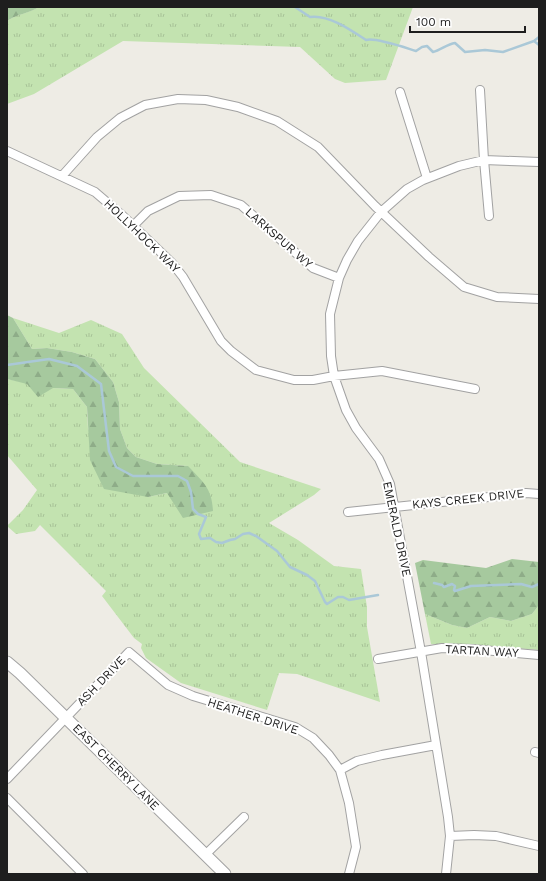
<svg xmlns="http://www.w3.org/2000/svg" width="546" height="881" font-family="'Work Sans',sans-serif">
  <defs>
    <pattern id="grass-tufts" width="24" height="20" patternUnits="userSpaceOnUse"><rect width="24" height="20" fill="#c3e3b0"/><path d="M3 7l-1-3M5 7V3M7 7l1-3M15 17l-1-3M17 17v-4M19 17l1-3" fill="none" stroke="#a7c297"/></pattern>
    <pattern id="forest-firs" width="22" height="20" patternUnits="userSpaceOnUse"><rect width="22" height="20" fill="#a6c99e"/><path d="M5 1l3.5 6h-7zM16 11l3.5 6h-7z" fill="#8eac88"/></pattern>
  </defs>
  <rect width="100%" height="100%" fill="#eeece5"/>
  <!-- grass -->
  <path fill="url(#grass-tufts)" d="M39 7H413L386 80 345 83 335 79 300 47 123 41 34 94 7 104V21C17 14 29 13 39 7Z
    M13 318 59 333 91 320 122 334 144 368 240 462 321 489 314 495 269 523 298 540 334 566 361 569 367 607V627L380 702 297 674 279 673 267 710 181 683 146 658 141 648 142 644 134 638 102 596 106 591 40 525 35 531 16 534 7 526 23 510 37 490 7 455V379L53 388 73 389 87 407 88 429 148 497 167 493 188 466 157 464 136 457 127 448 120 429 119 402 113 382 95 359 72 352 47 348 32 349Z
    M539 605V650L489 646 431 644 425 614 452 625 467 628 490 617 511 621 532 614Z"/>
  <!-- forest -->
  <path fill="url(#forest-firs)" d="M7 7H39C30 13 17 14 7 21Z
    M7 315 13 318 32 349 47 348 72 352 95 359 113 382 119 402 120 429 127 448 136 457 157 464 188 466C203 482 212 488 213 511L183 518 167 493 148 497 104 489 90 460 87 407 73 389 53 388 38 397 27 384 7 379Z
    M512 559 539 562V605L532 614 511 621 490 617 467 628 452 625 425 614 415 563 423 560 486 568Z"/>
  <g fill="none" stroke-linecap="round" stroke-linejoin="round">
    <!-- stream -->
    <path stroke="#aac8d7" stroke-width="2.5" d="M295 7 310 17C328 14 351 30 366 40 375 37 406 48 416 51L422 47 427 46 433 52C441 50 447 44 455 43L465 52 485 50 503 52 534 41 539 37
      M534 41 539 45
      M7 365 49 359 77 366 101 384 109 451 116 467 133 476H178L187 481 191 492 193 509 198 514 206 517 199 534 201 539 210 538 216 542 222 543 230 540 235 539 243 534 249 533 256 536 277 551 290 567 307 575 315 581 325 602 327 604 338 597H343L349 600 378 595
      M434 583 442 585 444 587 452 584 455 586 454 590 455 591 471 586 521 584 532 587 539 584"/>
    <defs>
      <path id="minor" d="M480 90 484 160 489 216
        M400 92 427 178
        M7 151 95 192 123 216 172 263 183 277 221 341 231 351 256 370 294 380H313L334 376 382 371 475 389
        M62 176 97 137 120 118 145 105 178 99 206 100 238 107 277 121 318 147 375 206 429 257 464 287 497 297 539 299
        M133 226 148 211 179 196 211 195 241 205 313 268 339 278
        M348 512 526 493 539 494
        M378 659 442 648 472 649 539 655
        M535 752 539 753
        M340 770 357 761 382 755 436 745
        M7 779 129 652 168 685 193 696 295 727 313 738 329 755 340 770 349 803 356 847 349 874
        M7 798 83 874
        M450 836 474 835 496 836 539 846
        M205 855 244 817
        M446 874 450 836 448 817 421 652 390 484 379 459 356 428 346 410 334 376 331 356 330 314 339 278 347 260 358 241 381 212 407 189 423 180 459 166 484 160 539 162"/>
      <path id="tertiary" d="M7 662 20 673 225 874"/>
    </defs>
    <!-- minor casing -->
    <use href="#minor" stroke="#a2a2a2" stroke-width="10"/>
    <!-- tertiary casing -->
    <use href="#tertiary" stroke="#a2a2a2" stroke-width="13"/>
    <!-- minor -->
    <use href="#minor" stroke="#fff" stroke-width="8"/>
    <!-- tertiary -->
    <use href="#tertiary" stroke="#fff" stroke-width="11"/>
  </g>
  <g text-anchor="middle" stroke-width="4" stroke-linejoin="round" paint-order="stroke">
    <!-- street labels -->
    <g font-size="12" fill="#1e1e1e" stroke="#fff">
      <text transform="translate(142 236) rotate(44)" y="4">HOLLYHOCK WAY</text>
      <text transform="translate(279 238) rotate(41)" y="4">LARKSPUR WY</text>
      <text transform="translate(468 499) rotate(-6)" y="4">KAYS CREEK DRIVE</text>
      <text transform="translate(397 529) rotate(78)" y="4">EMERALD DRIVE</text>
      <text transform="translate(482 651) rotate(3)" y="4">TARTAN WAY</text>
      <text transform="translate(101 681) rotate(-46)" y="4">ASH DRIVE</text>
      <text transform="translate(253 716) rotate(18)" y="4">HEATHER DRIVE</text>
      <text transform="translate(116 767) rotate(45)" y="4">EAST CHERRY LANE</text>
    </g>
  </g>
  <!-- border -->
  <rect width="546" height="881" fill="none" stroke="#1e1e1e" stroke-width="16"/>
  <!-- scale -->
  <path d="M410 26v6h115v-6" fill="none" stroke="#1e1e1e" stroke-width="2"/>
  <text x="416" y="26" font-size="12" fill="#1e1e1e" stroke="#ffffff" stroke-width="3" paint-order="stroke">100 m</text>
</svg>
